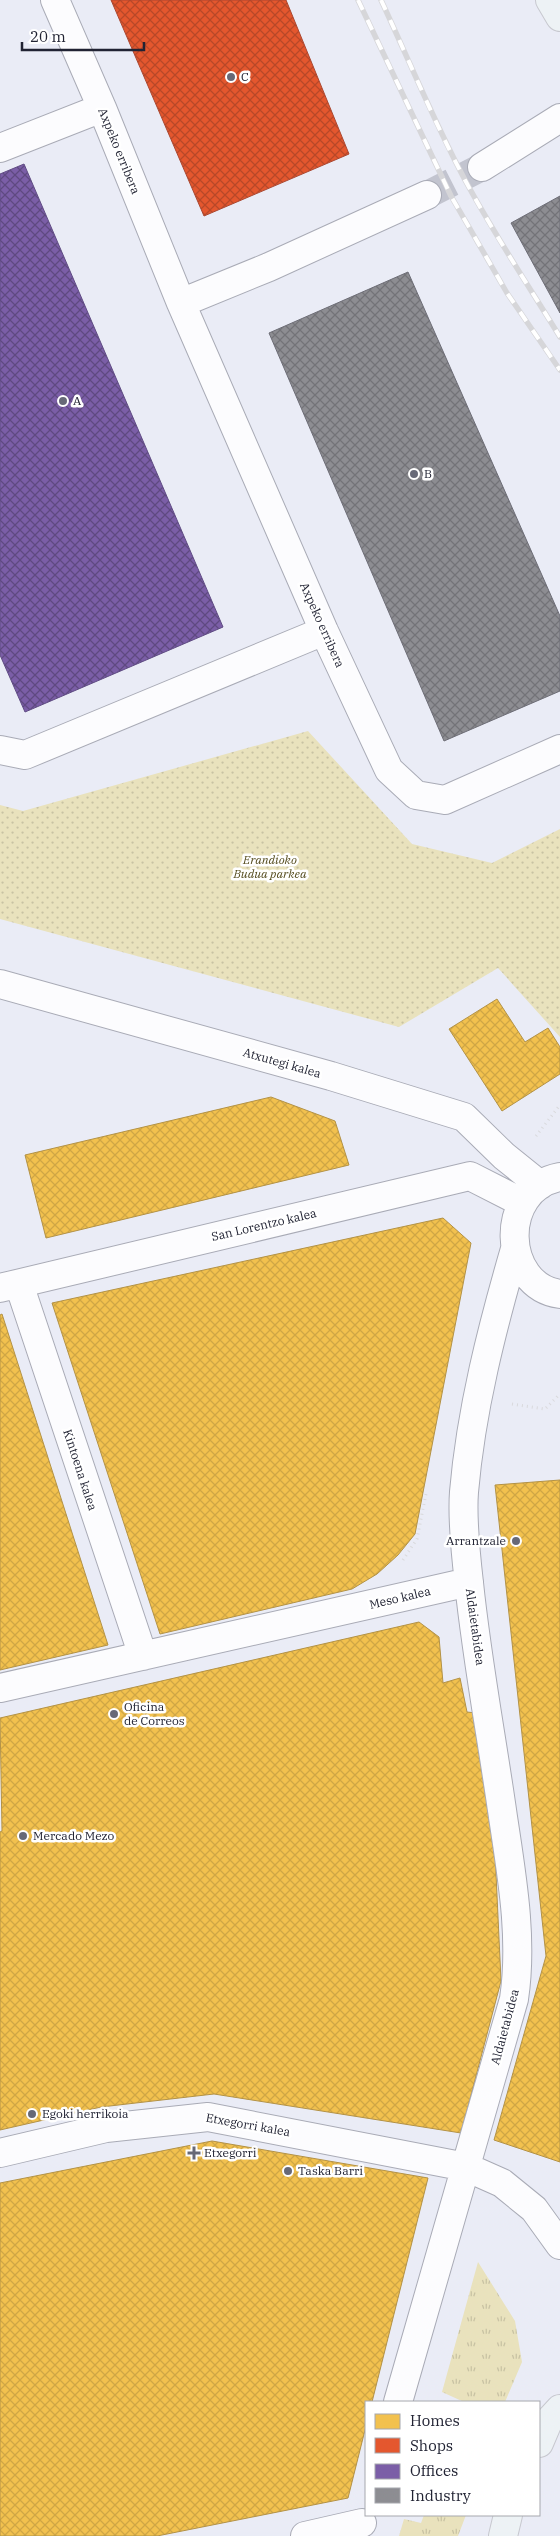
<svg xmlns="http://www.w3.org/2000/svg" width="560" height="2536" font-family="'IBM Plex Serif',serif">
  <defs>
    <pattern id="grass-tufts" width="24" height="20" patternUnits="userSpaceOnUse" patternTransform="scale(1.25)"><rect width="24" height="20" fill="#e9e2bd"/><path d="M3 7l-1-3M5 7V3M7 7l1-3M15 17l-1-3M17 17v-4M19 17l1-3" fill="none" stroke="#c8c2a3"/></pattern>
    <pattern id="park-dots" width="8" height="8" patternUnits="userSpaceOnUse" patternTransform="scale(1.25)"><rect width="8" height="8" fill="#e9e2bd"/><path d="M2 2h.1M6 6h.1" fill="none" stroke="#c8c2a3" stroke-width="1.8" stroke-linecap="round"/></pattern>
    <pattern id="homes-cross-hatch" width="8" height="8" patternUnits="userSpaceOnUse" patternTransform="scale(1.25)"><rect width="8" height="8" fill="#f2c14e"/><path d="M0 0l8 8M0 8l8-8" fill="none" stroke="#cfa645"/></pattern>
    <pattern id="shops-cross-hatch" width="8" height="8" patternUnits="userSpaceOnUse" patternTransform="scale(1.25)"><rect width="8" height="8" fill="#e4572e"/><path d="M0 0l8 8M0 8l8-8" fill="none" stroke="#b84828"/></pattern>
    <pattern id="offices-cross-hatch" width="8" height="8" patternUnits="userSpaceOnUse" patternTransform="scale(1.25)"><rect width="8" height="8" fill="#7b5ea7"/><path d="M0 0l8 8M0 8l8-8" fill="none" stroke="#5f4981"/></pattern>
    <pattern id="industry-cross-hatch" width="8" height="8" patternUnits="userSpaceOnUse" patternTransform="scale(1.25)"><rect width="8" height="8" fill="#8d8d92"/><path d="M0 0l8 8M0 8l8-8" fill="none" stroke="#737378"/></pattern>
  </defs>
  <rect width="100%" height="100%" fill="#eaecf6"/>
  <!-- grass -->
  <path fill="url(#grass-tufts)" d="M478 2262 515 2321 522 2362 505 2402H464L442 2392Z
    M424 2515H466L458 2536H399L404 2519 421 2523Z"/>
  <!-- park -->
  <path fill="url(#park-dots)" d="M308 731 412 844 492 863 560 829V1037L498 968 399 1027 0 919V805L23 811Z"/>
  <!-- homes -->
  <path fill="url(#homes-cross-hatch)" stroke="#b39246" d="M497 999 525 1042 548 1028 560 1047V1074L502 1111 449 1029Z
    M271 1097 335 1121 349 1165 46 1238 25 1155Z
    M443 1218 471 1243 415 1534 398 1555 377 1574 352 1589 160 1634 52 1303Z
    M2 1314 108 1645 0 1670V1315Z
    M560 1480V2162L494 2140 546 1956 495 1485Z
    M419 1622 439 1637 443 1683 460 1678 467 1712 476 1713 495 1853 501 1981 461 2133 214 2094 101 2107 0 2130V1832L2 1831 0 1718Z
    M212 2141 428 2178 372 2402H366V2426L348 2498 157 2536H0V2183Z"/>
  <!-- shops -->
  <path fill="url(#shops-cross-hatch)" stroke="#aa4730" d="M111 0H286L349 154 204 216Z"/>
  <!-- offices -->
  <path fill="url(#offices-cross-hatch)" stroke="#604c84" d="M24 164 223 627 25 712 0 655V174Z"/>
  <!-- industry -->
  <path fill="url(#industry-cross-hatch)" stroke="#6d6d76" d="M560 196V313L511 223Z
    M408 272 560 616V691L444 741 269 333Z"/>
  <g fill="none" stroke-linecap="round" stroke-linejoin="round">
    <!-- street-tunnel -->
    <path stroke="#c2c4cf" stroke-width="28" stroke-dasharray="28 14" stroke-linecap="butt" d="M427 195 482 167"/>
    <defs>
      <path id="street" d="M55 0 102 108 181 303 324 631 389 770 416 795 445 800 560 749
        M0 148 102 108
        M482 167 560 118
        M181 303 269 267 427 195
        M0 750 25 755 324 631
        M0 984 331 1076 464 1117 504 1156 540 1185
        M560 1177C497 1189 502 1286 560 1294
        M19 1284 143 1656
        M0 1288 470 1176 523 1203
        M0 1688 469 1582
        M0 2153 106 2128 208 2117 466 2167 502 2183 534 2209 560 2245
        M398 2402 514 1999C523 1939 512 1877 503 1817 492 1739 477 1661 469 1583 466 1557 462 1518 464 1492 471 1410 492 1328 515 1249
        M305 2536 362 2523"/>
      <path id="primary" d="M550 0 560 17
        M539 2443 548 2422 560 2409
        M503 2536 508 2515"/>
    </defs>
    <!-- street casing -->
    <use href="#street" stroke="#a9abb6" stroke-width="30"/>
    <!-- primary casing -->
    <use href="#primary" stroke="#c7c8cf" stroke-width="30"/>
    <!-- path -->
    <path stroke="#d9d9dc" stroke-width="3" stroke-dasharray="1 4" stroke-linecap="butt" d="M536 1136 560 1105
      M512 1404 545 1409 560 1394
      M403 1560 417 1539 426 1494"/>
    <!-- street -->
    <use href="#street" stroke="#fcfcfe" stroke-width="28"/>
    <!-- primary -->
    <use href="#primary" stroke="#edf2f5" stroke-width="28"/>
    <defs>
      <path id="rail" d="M358 0 451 196 507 293 560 370
        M381 0C409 60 434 122 465 180 494 234 528 285 560 337"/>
    </defs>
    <!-- rail casing -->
    <use href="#rail" stroke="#d6d6d9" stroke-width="5.5"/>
    <!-- rail -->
    <use href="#rail" stroke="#fff" stroke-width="4" stroke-dasharray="11" stroke-linecap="butt"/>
  </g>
  <!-- markers -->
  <g fill="#676977" stroke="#fff" stroke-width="2">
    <circle cx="231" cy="77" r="5"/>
    <circle cx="63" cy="401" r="5"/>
    <circle cx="414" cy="474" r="5"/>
    <circle cx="516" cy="1541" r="5"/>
    <circle cx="114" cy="1714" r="5"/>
    <circle cx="23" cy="1836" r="5"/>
    <circle cx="32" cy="2114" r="5"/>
    <path d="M191.5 2145.5h5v5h5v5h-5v5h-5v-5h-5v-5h5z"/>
    <circle cx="288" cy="2171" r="5"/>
  </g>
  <g text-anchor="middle" stroke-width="5" stroke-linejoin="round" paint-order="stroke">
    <!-- poi labels -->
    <g font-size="12" fill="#212333" stroke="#fff" text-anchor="start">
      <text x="241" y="81">C</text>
      <text x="73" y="405">A</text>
      <text x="424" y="478">B</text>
      <text x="506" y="1545" text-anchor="end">Arrantzale</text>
      <text x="124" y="1711">Oficina<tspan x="124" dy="14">de Correos</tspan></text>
      <text x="33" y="1840">Mercado Mezo</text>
      <text x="42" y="2118">Egoki herrikoia</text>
      <text x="204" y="2157">Etxegorri</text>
      <text x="298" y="2175">Taska Barri</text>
    </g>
    <!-- street labels -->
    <g font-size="12" fill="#212333" stroke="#fff">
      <text transform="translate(119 151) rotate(68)" y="4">Axpeko erribera</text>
      <text transform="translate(322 625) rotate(66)" y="4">Axpeko erribera</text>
      <text transform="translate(282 1063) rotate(16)" y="4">Atxutegi kalea</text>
      <text transform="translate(264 1225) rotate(-13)" y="4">San Lorentzo kalea</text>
      <text transform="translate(80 1470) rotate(72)" y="4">Kintoena kalea</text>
      <text transform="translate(400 1598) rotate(-13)" y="4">Meso kalea</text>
      <text transform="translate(475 1627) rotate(82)" y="4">Aldaietabidea</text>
      <text transform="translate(505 2027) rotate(-75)" y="4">Aldaietabidea</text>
      <text transform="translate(248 2125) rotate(10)" y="4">Etxegorri kalea</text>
    </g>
    <!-- park labels -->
    <g font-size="12" font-style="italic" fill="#554c1f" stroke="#fff">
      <text x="270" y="864">Erandioko<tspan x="270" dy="14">Budua parkea</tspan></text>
    </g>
  </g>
  <!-- legend -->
  <rect x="365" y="2401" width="175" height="115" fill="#ffffff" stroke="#a6a7ad"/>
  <rect x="375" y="2414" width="25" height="15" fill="#f2c14e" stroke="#a6a7ad"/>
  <text x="410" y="2426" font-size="15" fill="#212333">Homes</text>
  <rect x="375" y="2438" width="25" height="15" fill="#e4572e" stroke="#a6a7ad"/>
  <text x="410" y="2451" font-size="15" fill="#212333">Shops</text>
  <rect x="375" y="2464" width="25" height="15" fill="#7b5ea7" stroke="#a6a7ad"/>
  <text x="410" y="2476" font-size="15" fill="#212333">Offices</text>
  <rect x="375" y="2488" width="25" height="15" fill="#8d8d92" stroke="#a6a7ad"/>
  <text x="410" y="2501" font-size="15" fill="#212333">Industry</text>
  <!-- scale -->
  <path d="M22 42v8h122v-8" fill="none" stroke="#212333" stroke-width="2.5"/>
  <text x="30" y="42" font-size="15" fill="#212333" stroke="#ffffff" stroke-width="4" paint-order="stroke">20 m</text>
</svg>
